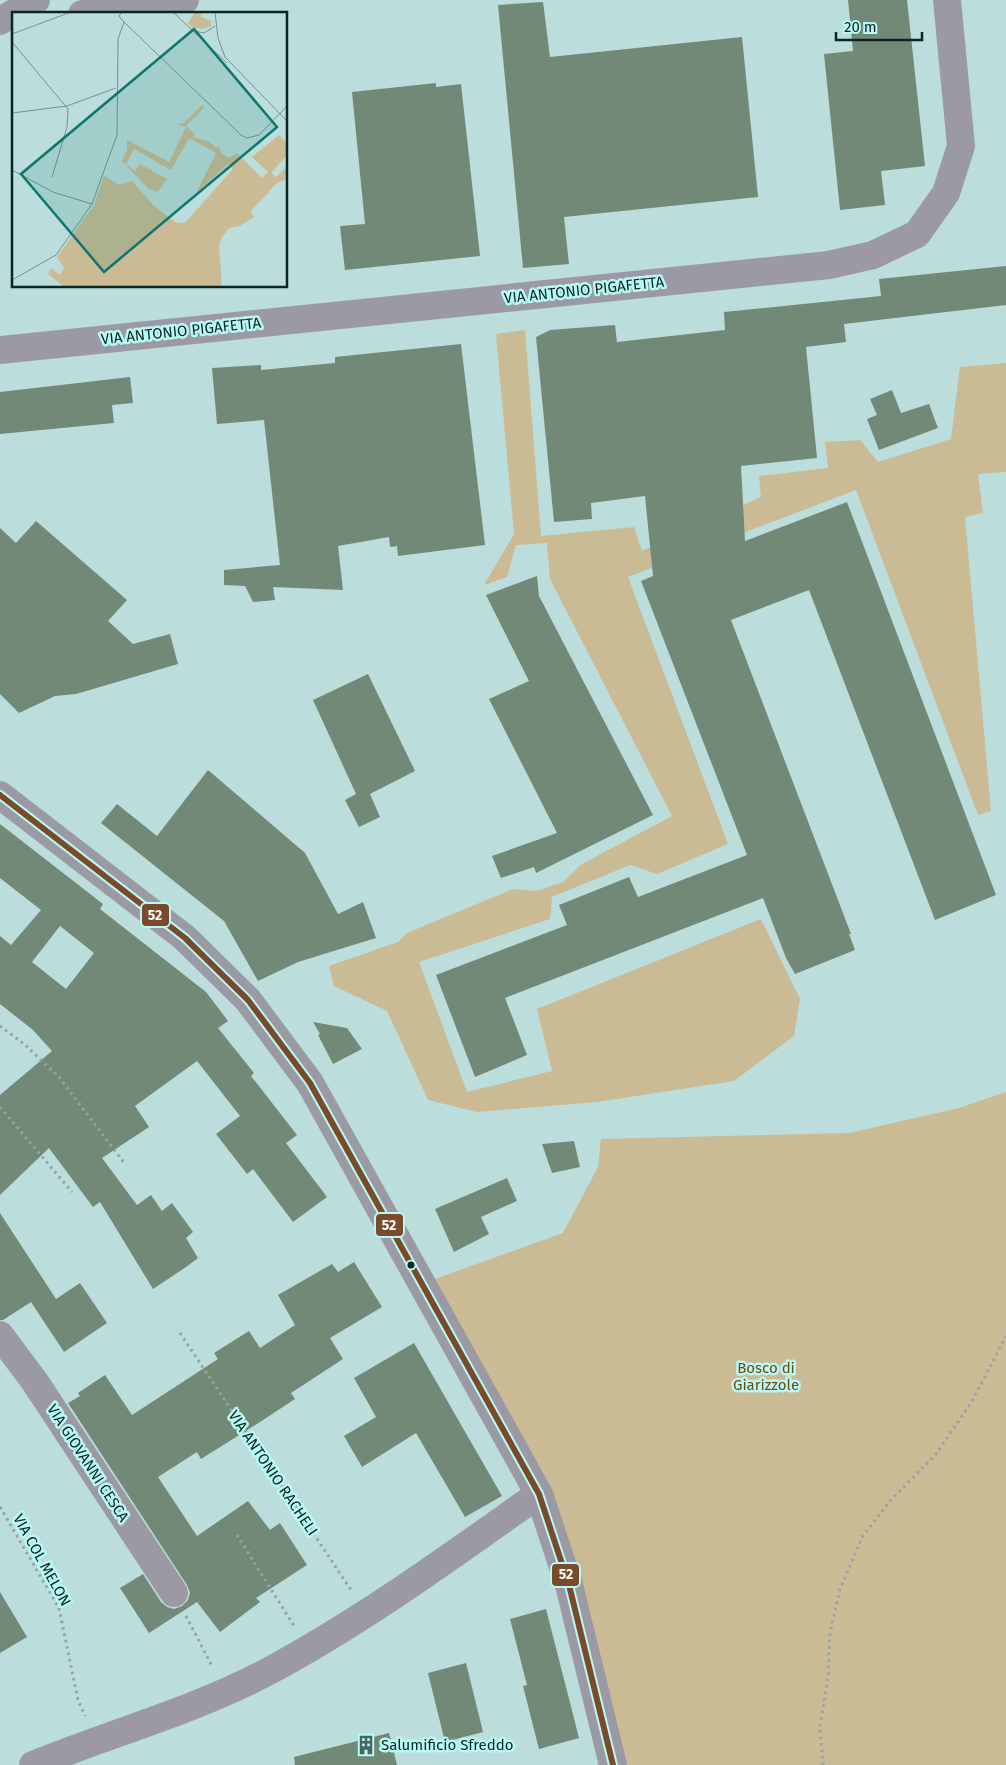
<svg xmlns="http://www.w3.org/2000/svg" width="1006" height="1765" font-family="'Fira Sans',sans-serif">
  <rect width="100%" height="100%" fill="#bbdddb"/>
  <!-- green -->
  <path fill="#cabb95" d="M525 330 541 536 634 527 642 551 761 497 759 476 828 468 825 442 860 440 878 462 951 439 960 367 1006 363V472L978 474 983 513 965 517 991 811 978 815 856 490 628 577 728 844 657 874 630 865 552 897 550 919 419 962 467 1092 552 1071 537 1009 761 919 800 999 794 1036 734 1081 597 1102 477 1112 428 1100 387 1011 334 986 329 966 398 942 407 933 513 889 536 891 563 882 582 864 672 816 550 579 547 543 516 545 507 577 484 585 514 534 496 334Z
    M1006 1092V1765H624L551 1486 432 1280 563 1233 598 1167 601 1139 849 1133 959 1108Z"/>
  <!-- building -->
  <path fill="#738978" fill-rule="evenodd" d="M848 0H907L925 166 881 171 885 205 840 210 824 54 853 51Z
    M543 2 550 57 742 37 758 197 564 217 569 264 523 268 498 5Z
    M436 83V87L461 84 480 256 345 270 340 226 365 224 352 92Z
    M1006 266V305L844 324 846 342 806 347 817 458 741 466 745 541 847 502 996 895 935 920 809 590 731 620 851 934H849L855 950 795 974 786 958 763 898 505 998 527 1055 475 1077 436 975 567 925 559 905 629 877 638 897 747 855 641 581 653 576 645 496 591 503 592 519 554 522 536 337 550 330 615 325 617 342 725 330 724 312 881 296 879 279Z
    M461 344 485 545 398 556 397 546 390 547 389 537 338 546 343 590 273 587 275 600 253 602 245 586 224 585V570L280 565 264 420 217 424 212 368 261 365V370L335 363V357Z
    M130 377 133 403 112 405 114 423 0 434V392Z
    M892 390 901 413 929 404 938 428 879 450 867 419 877 415 870 399Z
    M36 521 127 600 108 621 133 644 170 634 178 664 76 694 55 696 19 713 0 694V528L16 543Z
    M537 576 539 596 653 815 536 873 534 867 501 878 492 856 557 833 489 699 529 681 486 595Z
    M368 674 415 771 370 794 380 817 359 827 345 800 356 794 313 700Z
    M208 770 305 853 338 914 363 902 376 938 298 962 258 981 224 921 101 823 117 804 157 836Z
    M0 824 103 904 100 909 206 992 228 1021 218 1028 254 1073 251 1076 297 1135 286 1143 327 1197 293 1222 253 1169 247 1174 216 1134 240 1116 197 1061 135 1106 149 1127 102 1158 137 1205 151 1195 162 1211 172 1203 193 1232 186 1238 198 1258 186 1267 153 1289 100 1202 93 1207 49 1148 0 1195V1095L52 1051 33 1030 0 1004V936L11 945 41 910 0 878ZM60 926 94 953 66 989 32 962Z
    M313 1022 347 1028 362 1049 333 1064 318 1035 320 1034Z
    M574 1141 580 1167 552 1173 542 1144Z
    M507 1178 517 1201 481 1217 489 1234 454 1252 435 1209Z
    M0 1213 56 1299 80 1283 107 1323 64 1352 31 1302 3 1320H0Z
    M354 1262 382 1307 330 1338 343 1359 291 1393 295 1399 260 1422 201 1459 197 1452 158 1477 197 1536 248 1501 270 1530 280 1523 307 1565 256 1598 260 1602 220 1632 197 1602 149 1633 120 1588 143 1574 161 1602 167 1607 174 1609 182 1606 188 1600 190 1593 187 1585 68 1403 80 1396 78 1393 105 1375 132 1415 218 1359 214 1353 249 1331 260 1348 295 1325 278 1295 332 1264 338 1272Z
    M414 1343 502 1496 465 1517 416 1433 362 1467 344 1436 376 1417 354 1378Z
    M0 1592 27 1637 0 1653Z
    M546 1609 579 1738 539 1749 523 1686 527 1685 510 1619Z
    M466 1663 483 1732 445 1742 428 1673Z
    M389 1733 397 1765H295L294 1757Z"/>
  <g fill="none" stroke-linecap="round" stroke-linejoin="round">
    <!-- path -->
    <path stroke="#96a2a5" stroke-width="3" stroke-dasharray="2.5 4" stroke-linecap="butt" d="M0 1026 24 1044 59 1077 125 1164
      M0 1107 72 1192
      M180 1333 351 1590
      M0 1507 59 1608 78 1700 85 1716
      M237 1535 294 1626
      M186 1616 212 1666
      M823 1765 820 1727 828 1676 830 1633 840 1589 863 1536 890 1501 936 1454 971 1403 1006 1336"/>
    <!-- minor -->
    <path stroke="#9b9aa4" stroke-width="28" d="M82 14 185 0
      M0 21 36 0
      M0 350 829 265 873 255 917 234 946 193 961 146 947 0
      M0 795 185 938 248 1000 310 1083 539 1494 569 1585 613 1765
      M0 1335 35 1382 174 1593
      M33 1765C111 1733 194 1711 269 1671 364 1620 451 1556 539 1494"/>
    <defs>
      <path id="bus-1" d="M0 795 185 938 248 1000 310 1083 539 1494 569 1585 613 1765"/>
    </defs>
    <!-- bus-1 casing -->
    <use href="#bus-1" stroke="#b9f9f5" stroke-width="10"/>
    <!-- bus-1 -->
    <use href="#bus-1" stroke="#7a4b2a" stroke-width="6"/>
  </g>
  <!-- icons -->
  <defs>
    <symbol id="building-bare" viewBox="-9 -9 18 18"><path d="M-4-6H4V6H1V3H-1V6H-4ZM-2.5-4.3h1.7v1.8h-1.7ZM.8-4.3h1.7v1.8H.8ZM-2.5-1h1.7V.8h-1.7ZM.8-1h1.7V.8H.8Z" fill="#486564" stroke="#b9f9f5" stroke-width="2.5" paint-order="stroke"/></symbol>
  </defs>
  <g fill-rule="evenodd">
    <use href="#building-bare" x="352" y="1731" width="28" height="28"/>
  </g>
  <!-- markers -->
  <circle fill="#0a2524" stroke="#b9f9f5" stroke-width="2" cx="411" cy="1265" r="4.5"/>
  <g text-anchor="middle" stroke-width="5" stroke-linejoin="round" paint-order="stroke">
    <!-- street labels -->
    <g font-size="15" fill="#0a2524" stroke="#b9f9f5">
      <text transform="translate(584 290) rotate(-6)" y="5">VIA ANTONIO PIGAFETTA</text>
      <text transform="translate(181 331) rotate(-6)" y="5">VIA ANTONIO PIGAFETTA</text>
      <text transform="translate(88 1463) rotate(57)" y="5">VIA GIOVANNI CESCA</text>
      <text transform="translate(273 1473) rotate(56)" y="5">VIA ANTONIO RACHELI</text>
      <text transform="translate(42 1560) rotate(61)" y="5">VIA COL MELON</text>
    </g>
    <!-- park labels -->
    <g font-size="15" fill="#6f480d" stroke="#b9f9f5">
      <text x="766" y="1373">Bosco di<tspan x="766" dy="17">Giarizzole</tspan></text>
    </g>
    <!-- poi labels -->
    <g font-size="15" fill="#0a2524" stroke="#b9f9f5" text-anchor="start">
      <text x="381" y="1750">Salumificio Sfreddo</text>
    </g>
  </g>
  <!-- overview -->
  <g transform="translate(12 12)">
    <rect width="275" height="275" fill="#bbdddb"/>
    <path d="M183 0H191L188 4 199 9V14L190 17 180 15 176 11ZM190 93 193 95 174 114 183 122 181 125 198 130 204 136 207 134 209 141 217 146 225 141 250 166 256 160 240 145 267 123 275 131V143L259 161 264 165 275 154V167L265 171 238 200 242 205 228 214 217 216 209 227 207 234 210 275H52L36 262 39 256 48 263 52 256 45 245 82 193 92 164 108 173 120 169 141 193 163 210 173 211 221 157 216 152 184 181 204 141 177 126 159 158 122 137 114 152 123 159 128 152 155 167 146 180 137 177 110 149 115 138V128L157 150 174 115 165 112 172 111Z" fill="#cabb95"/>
    <path fill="none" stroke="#749392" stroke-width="1" d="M161 0 215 51M203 0 206 26 213 45 275 109M112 10 229 123 235 126 247 123 275 94M182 19 192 21 203 14M0 22 59 0M0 30 56 97 55 115 40 165M0 101 55 94 104 76M0 158 41 180 80 192M0 268 44 243 80 192 105 123 106 27 112 10 107 4 110 0"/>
    <path fill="#0f766e" fill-opacity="0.15" stroke="#0f766e" stroke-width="2.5" d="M182 17 265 115 92 260 9 162Z"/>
    <rect width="275" height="275" fill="none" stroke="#0a2524" stroke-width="2.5"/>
  </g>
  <g stroke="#b9f9f5" stroke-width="2">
    <rect x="141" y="903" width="29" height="24" rx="5" fill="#7a4b2a"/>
    <rect x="375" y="1213" width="29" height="24" rx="5" fill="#7a4b2a"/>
    <rect x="551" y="1563" width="29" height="24" rx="5" fill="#7a4b2a"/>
  </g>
  <g font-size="14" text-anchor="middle" font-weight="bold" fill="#fff">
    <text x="155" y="920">52</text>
    <text x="389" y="1230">52</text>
    <text x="566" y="1579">52</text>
  </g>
  <!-- scale -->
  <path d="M836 32v8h86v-8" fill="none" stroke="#0a2524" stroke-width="2.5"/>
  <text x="844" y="32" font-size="15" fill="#0a2524" stroke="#b9f9f5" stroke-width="4" paint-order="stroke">20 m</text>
</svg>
